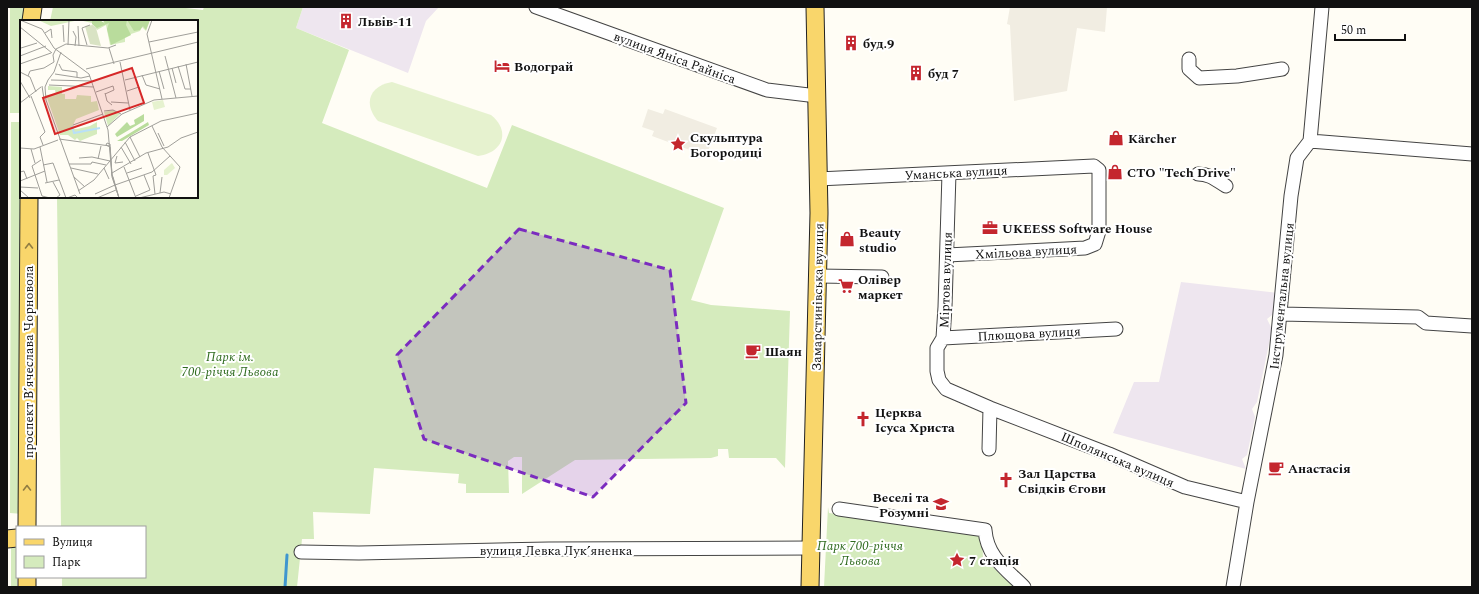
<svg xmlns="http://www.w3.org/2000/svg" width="1479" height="594" font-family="Spectral,serif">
  <rect width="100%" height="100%" fill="#fffdf5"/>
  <!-- industrial -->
  <path fill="#eee6ef" d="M303 7H439L426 21 408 73 296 28Z
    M1181 282 1278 293 1277 311 1267 319 1272 329 1257 402 1252 409 1255 417 1247 455 1242 459 1246 469 1113 433 1134 382H1159Z"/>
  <!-- green -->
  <path fill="#d5ebbd" d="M10 7H27L25 21H21V113H10Z
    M53 7H177L203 10 204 7H303L296 28 349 50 322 123 487 188 512 125 724 208 691 300 711 305 790 311 785 468 776 458H729L728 449H718V456L711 458 575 460 522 494V457H514L508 461 509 493H466V484L458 483 459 474 374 468 370 514 313 512 314 539H302L297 587H62V577H145V527H61L57 197H197V21H50Z
    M11 122H21L23 514 10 513Z
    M828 507 829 513 982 535 983 558 1014 587H824Z
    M17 542V587H11V546Z"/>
  <!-- pitch -->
  <path fill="#e6f2cf" d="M392 82 491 115C511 131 503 153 478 156L378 121C363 104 369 86 392 82Z"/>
  <!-- plaza -->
  <path fill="#f1ede2" d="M1010 7H1107L1105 32 1077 28 1067 91 1014 101 1010 25 1007 24Z
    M648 109 663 114 665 109 717 128 706 156 652 136 654 131 642 127Z"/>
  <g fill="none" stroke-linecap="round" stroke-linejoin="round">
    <!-- stream -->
    <path stroke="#3f96cf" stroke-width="3" d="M285 587 287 555"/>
    <defs>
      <path id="minor" d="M536 7 767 90 817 96
        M1189 59V69L1199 78 1237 76 1282 69
        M1310 141 1472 154
        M949 173 945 307 943 338 937 348V371L939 380 946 389 990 408 989 449
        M1198 174C1210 174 1216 180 1226 186
        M818 179 1094 166 1099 170V231L1095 244 1085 248 947 255
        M818 276 882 277
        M1281 314 1418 317 1426 323 1472 326
        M943 338 1116 329
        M990 408 1109 454 1185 487 1247 502
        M839 509 985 530C987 557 1006 569 1024 587
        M301 552 359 553 549 549 811 548
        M1233 587 1247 502 1276 355 1291 196 1297 158 1310 141 1322 7"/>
      <path id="major" d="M31 21 33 7
        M27 527 29 197
        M7 539 17 538
        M27 577V587
        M810 587 819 213 815 7"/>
    </defs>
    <!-- minor casing -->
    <use href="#minor" stroke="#444" stroke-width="15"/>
    <!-- major casing -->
    <use href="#major" stroke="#222" stroke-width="19"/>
    <!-- minor -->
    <use href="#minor" stroke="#fff" stroke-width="13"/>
    <!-- major -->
    <use href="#major" stroke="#f9d66b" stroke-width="17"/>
  </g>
  <!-- one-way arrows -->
  <defs><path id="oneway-chevron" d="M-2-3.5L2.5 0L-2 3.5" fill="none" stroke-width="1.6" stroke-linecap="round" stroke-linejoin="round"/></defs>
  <g stroke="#917d42">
    <use href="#oneway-chevron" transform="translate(29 246) rotate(-90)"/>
    <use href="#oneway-chevron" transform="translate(27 488) rotate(-90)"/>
  </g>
  <!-- marked area -->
  <path fill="#7b2cbf" fill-opacity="0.2" stroke="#7b2cbf" stroke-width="3" stroke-dasharray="8 5" stroke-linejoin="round" d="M519 229 670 270 686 403 593 497 424 439 397 355Z"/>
  <!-- icons -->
  <defs>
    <symbol id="building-bare" viewBox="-9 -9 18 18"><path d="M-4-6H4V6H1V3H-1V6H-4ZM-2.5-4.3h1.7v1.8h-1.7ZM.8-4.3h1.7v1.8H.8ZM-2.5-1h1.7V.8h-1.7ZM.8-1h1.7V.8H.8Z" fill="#c4262e" stroke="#fff" stroke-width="2.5" paint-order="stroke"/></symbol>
    <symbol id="hotel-bare" viewBox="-9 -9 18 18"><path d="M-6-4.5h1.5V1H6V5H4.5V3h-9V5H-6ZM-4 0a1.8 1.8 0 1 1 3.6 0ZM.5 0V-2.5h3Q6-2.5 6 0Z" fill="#c4262e" stroke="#fff" stroke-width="2.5" paint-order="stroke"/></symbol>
    <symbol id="shop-bare" viewBox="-9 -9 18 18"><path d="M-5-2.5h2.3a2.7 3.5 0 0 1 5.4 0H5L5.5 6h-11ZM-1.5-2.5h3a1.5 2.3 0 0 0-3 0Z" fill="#c4262e" stroke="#fff" stroke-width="2.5" paint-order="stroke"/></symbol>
    <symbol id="sight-bare" viewBox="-9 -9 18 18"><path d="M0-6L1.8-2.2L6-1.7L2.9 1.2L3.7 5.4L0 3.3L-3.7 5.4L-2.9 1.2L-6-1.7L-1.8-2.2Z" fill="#c4262e" stroke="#fff" stroke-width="2.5" paint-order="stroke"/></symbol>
    <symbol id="office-bare" viewBox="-9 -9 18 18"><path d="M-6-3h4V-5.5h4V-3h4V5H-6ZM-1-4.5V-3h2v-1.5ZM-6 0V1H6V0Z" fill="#c4262e" stroke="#fff" stroke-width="2.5" paint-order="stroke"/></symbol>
    <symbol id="supermarket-bare" viewBox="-9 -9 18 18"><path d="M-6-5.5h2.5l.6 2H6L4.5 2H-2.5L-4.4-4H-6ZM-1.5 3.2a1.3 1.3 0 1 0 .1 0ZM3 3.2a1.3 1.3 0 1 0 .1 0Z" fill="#c4262e" stroke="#fff" stroke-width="2.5" paint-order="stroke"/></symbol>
    <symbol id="cafe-bare" viewBox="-9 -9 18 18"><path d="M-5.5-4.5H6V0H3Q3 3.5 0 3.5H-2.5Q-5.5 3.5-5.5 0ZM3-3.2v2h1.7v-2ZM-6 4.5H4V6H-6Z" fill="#c4262e" stroke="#fff" stroke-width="2.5" paint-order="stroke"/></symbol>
    <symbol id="church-bare" viewBox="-9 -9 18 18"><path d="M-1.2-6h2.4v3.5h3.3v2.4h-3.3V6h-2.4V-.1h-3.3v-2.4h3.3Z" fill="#c4262e" stroke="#fff" stroke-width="2.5" paint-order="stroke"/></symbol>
    <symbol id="school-bare" viewBox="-9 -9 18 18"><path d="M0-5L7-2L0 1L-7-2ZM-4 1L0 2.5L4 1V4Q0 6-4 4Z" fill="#c4262e" stroke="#fff" stroke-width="2.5" paint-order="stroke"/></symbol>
  </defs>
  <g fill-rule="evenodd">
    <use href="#building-bare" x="335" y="10" width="22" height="22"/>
    <use href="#building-bare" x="840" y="32" width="22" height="22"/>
    <use href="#hotel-bare" x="491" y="55" width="22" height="22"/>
    <use href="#building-bare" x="905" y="62" width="22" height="22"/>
    <use href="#shop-bare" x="1105" y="127" width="22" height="22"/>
    <use href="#sight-bare" x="667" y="133" width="22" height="22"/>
    <use href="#shop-bare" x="1104" y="161" width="22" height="22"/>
    <use href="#office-bare" x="979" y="217" width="22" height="22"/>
    <use href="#shop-bare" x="836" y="228" width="22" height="22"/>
    <use href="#supermarket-bare" x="835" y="275" width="22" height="22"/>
    <use href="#cafe-bare" x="742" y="340" width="22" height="22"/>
    <use href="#church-bare" x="852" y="408" width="22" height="22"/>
    <use href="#cafe-bare" x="1265" y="457" width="22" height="22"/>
    <use href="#church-bare" x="995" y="469" width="22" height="22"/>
    <use href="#school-bare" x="930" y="493" width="22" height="22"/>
    <use href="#sight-bare" x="946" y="549" width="22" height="22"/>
  </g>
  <g text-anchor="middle" stroke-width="4" stroke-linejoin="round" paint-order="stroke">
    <!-- poi labels -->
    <g font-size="13" font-weight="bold" fill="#111" stroke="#fff" text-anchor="start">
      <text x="358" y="26">Львів-11</text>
      <text x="863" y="48">буд.9</text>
      <text x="514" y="71">Водограй</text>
      <text x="928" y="78">буд 7</text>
      <text x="690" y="142">Скульптура<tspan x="690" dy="15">Богородиці</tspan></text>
      <text x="1128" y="143">Kärcher</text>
      <text x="1127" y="177">СТО "Tech Drive"</text>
      <text x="1002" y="233">UKEESS Software House</text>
      <text x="859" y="237">Beauty<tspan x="859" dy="15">studio</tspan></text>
      <text x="858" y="284">Олівер<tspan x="858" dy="15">маркет</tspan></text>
      <text x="765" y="356">Шаян</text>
      <text x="875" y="417">Церква<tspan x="875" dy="15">Ісуса Христа</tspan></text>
      <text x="1288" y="473">Анастасія</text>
      <text x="1018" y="478">Зал Царства<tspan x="1018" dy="15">Свідків Єгови</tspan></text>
      <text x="929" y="502" text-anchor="end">Веселі та<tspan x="929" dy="15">Розумні</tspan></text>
      <text x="969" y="565">7 стація</text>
    </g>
    <!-- street labels -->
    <g font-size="13" fill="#111" stroke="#fff">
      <text transform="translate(675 57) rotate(20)" y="5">вулиця Яніса Райніса</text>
      <text transform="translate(956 172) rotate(-3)" y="5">Уманська вулиця</text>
      <text transform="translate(1026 251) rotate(-3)" y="5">Хмільова вулиця</text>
      <text transform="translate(945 280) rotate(-88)" y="5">Міртова вулиця</text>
      <text transform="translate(1281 296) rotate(-84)" y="5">Інструментальна вулиця</text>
      <text transform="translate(817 297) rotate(-89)" y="5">Замарстинівська вулиця</text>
      <text transform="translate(1029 333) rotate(-3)" y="5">Плющова вулиця</text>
      <text transform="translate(28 362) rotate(-90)" y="5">проспект Вʼячеслава Чорновола</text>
      <text transform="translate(1118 459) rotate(23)" y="5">Шполянська вулиця</text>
      <text x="556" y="555">вулиця Левка Лукʼяненка</text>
    </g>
    <!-- park labels -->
    <g font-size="13" font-style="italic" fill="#2f6b1f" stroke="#fff">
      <text x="230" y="361">Парк ім.<tspan x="230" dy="15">700-річчя Львова</tspan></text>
      <text x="860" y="550">Парк 700-річчя<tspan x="860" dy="15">Львова</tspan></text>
    </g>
  </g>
  <!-- overview -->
  <g transform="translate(20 20)">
    <rect width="178" height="178" fill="#fffdf5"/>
    <path d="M18 0H80L81 2 130 0 126 11 122 7 120 11 105 16V22L90 25 86 5 77 10 72 3 59 0 31 6ZM28 66 42 67V74H45V79H56L57 75 71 76V82L77 81 79 90 56 99 53 105 54 109H57L70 106 77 102V114L60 121 57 118 55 120 48 115H40L26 75 36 74 35 70H28ZM93 90 100 94 88 106 84 92Z" fill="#d5ebbd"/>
    <path d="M72 0H80L85 4 83 0H130L126 10 123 6 120 10 114 11 107 0 106 5 111 15 91 25 87 9 89 3 77 8 72 4ZM124 94V101L97 117 95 114 107 102 110 106 115 104 114 100ZM128 102 129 105 102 121H97Z" fill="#b9dc9c"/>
    <path d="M73 5 76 8 81 26 70 24 65 6Z" fill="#d9e3c4"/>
    <path d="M143 80 145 87 134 90 132 82ZM152 143 155 148 147 155H144V150Z" fill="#e6f2cf"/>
    <path fill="none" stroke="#b9e0f7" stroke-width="2" d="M52 106 54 113 80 108"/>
    <path fill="none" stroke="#a09f9a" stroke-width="1" d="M0 0 22 9 34 28 69 54 88 110 92 157 99 178M132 0 127 14 142 79M43 5 44 22M58 6 59 26M0 7 32 33M53 11 56 17 55 26M25 13 31 9 32 18M129 22 178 12M48 25 49 0M67 25 62 8 70 5M1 28 17 23M89 28 94 44M36 29 46 24 88 28 96 25M0 36 26 26M145 36 156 78M100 42 110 90M0 44 31 33M39 44 42 50 57 52V57M166 44 172 76M158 46 165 69H171M152 48 156 63M66 49 178 22M139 51 144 69M0 52 10 57 16 72M35 54 61 58 70 56M122 55 126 65 140 69M8 56 10 51 24 48 34 42 33 35 36 29M28 60 25 67 26 80 60 174M28 60 34 52 41 32M31 60 72 61M105 60 178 42M0 61 10 78M29 65 74 67M22 66 24 79M107 71 119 67 120 72M76 72 93 66 94 70 85 74M85 73 87 81 92 85M11 76 25 112 20 117 23 125M91 82 108 83M0 83 21 67M84 91 93 90 101 94M53 105 83 94M132 106 142 127 160 147 149 178M87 107 102 94 134 80 178 76M138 113 144 126M110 117 120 137M39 119 90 126M105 122 115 141M87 123 90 124 92 155 99 178 93 157 92 155 90 127 86 125ZM20 127 27 162M101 127 111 144M0 128 14 129 38 120M11 129 15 143M128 133 136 155 133 156 135 174M97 136 95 143 103 142M59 138 72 137 90 141M78 139 81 126M21 140 12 146 22 176 30 178M49 144H71L72 142 86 145M23 145 33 143 46 178M104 147 116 178M51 148 78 154M84 148 89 159M0 152 4 151 7 159M92 153 126 133 148 127 161 118 178 112M107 153 122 148M54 157 65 167M0 161 25 151M33 162 40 175 36 178M25 163 39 160M95 165 132 152 150 136M0 167 18 168M0 170 9 178M58 171 74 160 110 117 141 101 178 93M140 173 142 157M75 174 95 165M116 176 130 170 124 155M47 178 55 175 58 178M77 178 96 170M119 178 144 172 151 174"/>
    <path fill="#d62828" fill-opacity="0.15" stroke="#d62828" stroke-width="2" d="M112 48 124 83 35 114 23 78Z"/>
    <rect width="178" height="178" fill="none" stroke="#111" stroke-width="2"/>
  </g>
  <!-- border -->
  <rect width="1479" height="594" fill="none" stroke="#111111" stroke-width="16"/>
  <!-- legend -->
  <rect x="16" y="526" width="130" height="52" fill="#ffffff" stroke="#a0a0a0"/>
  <rect x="24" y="539" width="20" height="6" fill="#f9d66b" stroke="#a0a0a0"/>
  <text x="52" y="546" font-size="12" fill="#111111">Вулиця</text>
  <rect x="24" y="556" width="20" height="12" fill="#d5ebbd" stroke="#a0a0a0"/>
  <text x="52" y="566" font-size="12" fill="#111111">Парк</text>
  <!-- scale -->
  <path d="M1335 34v6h70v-6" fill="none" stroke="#111111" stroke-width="2"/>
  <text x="1341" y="34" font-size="12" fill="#111111" stroke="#ffffff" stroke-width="3" paint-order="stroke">50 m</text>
</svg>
